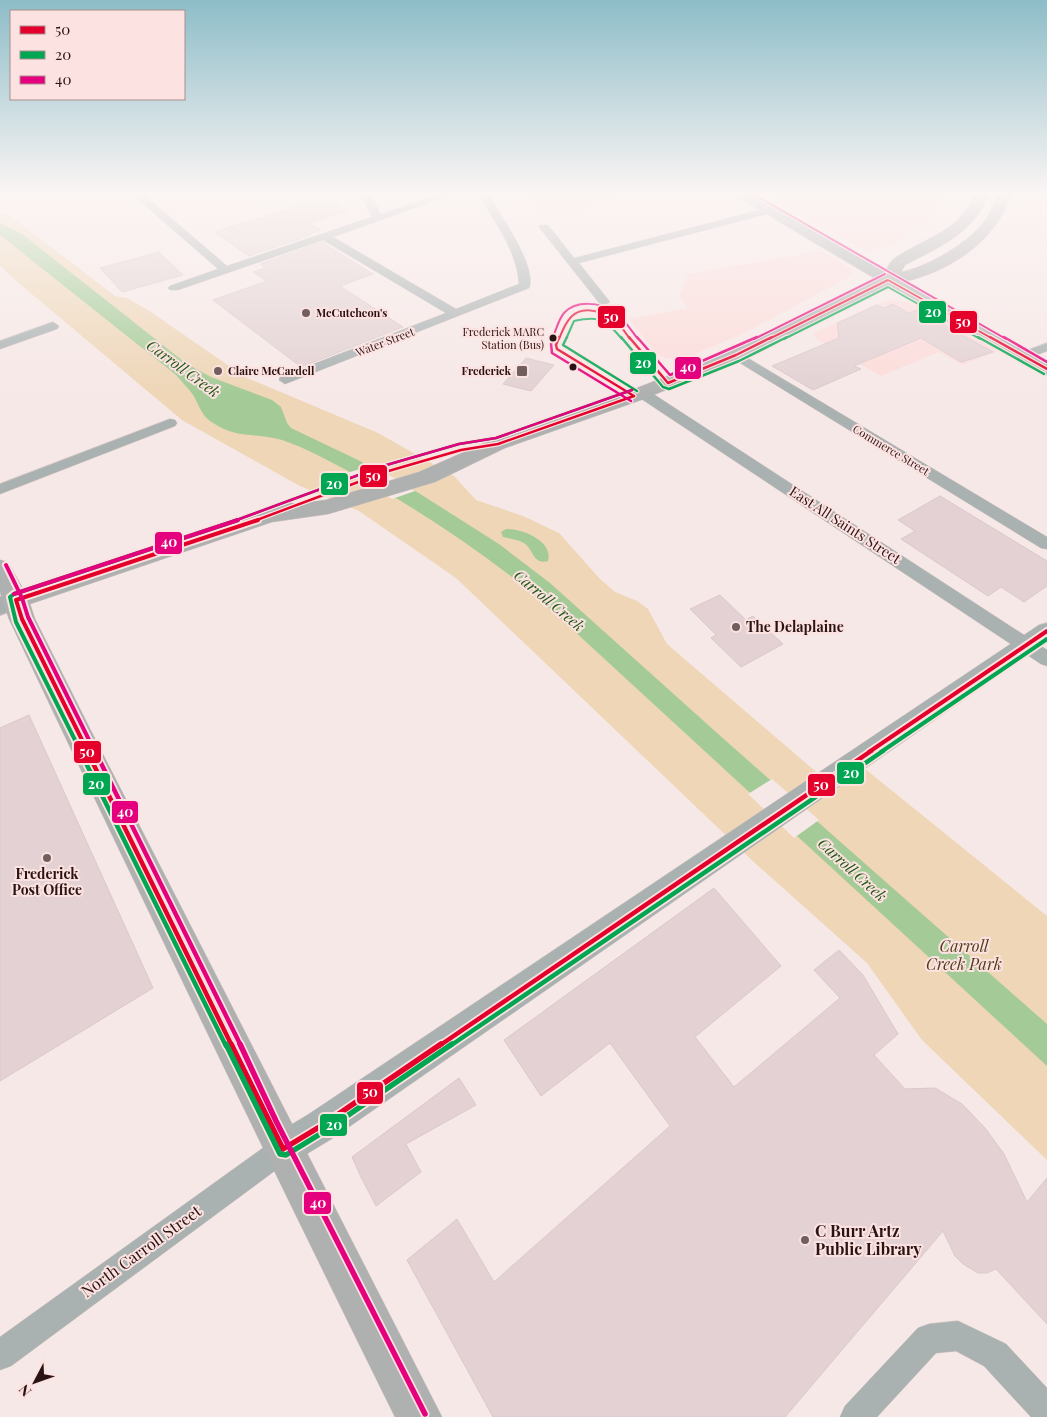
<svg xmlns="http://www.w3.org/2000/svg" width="1047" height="1417" font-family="'Playfair Display',serif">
  <rect width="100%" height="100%" fill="#f6e8e6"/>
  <!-- built -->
  <path fill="#fbdcda" d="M523 194H642L543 218Z
    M763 194H946L930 219 894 244 868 252Z
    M822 251 850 268 853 273 849 277 744 333 688 357 677 360 662 357 656 353 629 319 688 308 680 297 688 274Z
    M889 299 919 304 1000 350 962 365 939 352 881 376 816 339 814 333Z"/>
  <!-- green -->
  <path fill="#eed6b7" d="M0 213 12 217 115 296 127 298 151 312 245 377 378 433 454 476 476 500 523 516 559 533 600 579 615 592 637 601 648 609 667 644 828 782 859 764 1047 916V1160L922 1040 867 963 756 864 456 578 359 511 298 485 182 420 15 280 0 266Z"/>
  <!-- water -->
  <path fill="#a4cb97" d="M0 223 22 234 187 364 211 377 272 400 281 407 287 423 291 428 360 461 417 492 499 544 550 583 726 741 1047 1024V1066L535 595C476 548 414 506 348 471 327 460 304 447 282 440 255 432 237 440 210 421 200 414 198 401 191 392 186 386 181 381 176 375L0 235Z
    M506 529C521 528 554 541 548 561 533 565 534 550 524 543 518 539 510 539 503 537L501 532Z"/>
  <!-- pier -->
  <path fill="#f6e8e6" d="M373 465 415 491 392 499 347 473Z
    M772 779 819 820 794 838 748 794Z"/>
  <!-- building -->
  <path fill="#e3d1d3" stroke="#dac8ca" d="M324 198 348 211 310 223 321 230 308 234 311 235 249 256 214 232Z
    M322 242 373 274 340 286 403 327 301 367 213 300 267 281 253 272 265 268 260 264Z
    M159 252 183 275 122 292 100 268Z
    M893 304 909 313 917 310 993 352 961 362 921 338 854 366 861 369 813 390 772 366 839 338 837 323 877 305 884 308Z
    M526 358 554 365 531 391 503 384Z
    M940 496 1047 561V586L1024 602 1001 587 988 596 901 539 915 531 898 520Z
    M720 595 746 620 753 616 783 644 741 667 711 638 716 635 690 609Z
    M29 715 153 988 0 1081V728Z
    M714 888 781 966 695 1037 734 1087 840 998 814 970 839 950 863 975 898 1034 874 1055 905 1089 935 1088 962 1104 985 1128 1004 1154 1027 1202 1047 1178V1324L996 1269 987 1273H978L963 1264 955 1256 943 1231 785 1417H493L407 1260 457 1219 494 1282 670 1126 610 1043 541 1096 504 1040Z
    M459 1078 476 1105 406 1144 421 1172 376 1206 361 1177 352 1157Z"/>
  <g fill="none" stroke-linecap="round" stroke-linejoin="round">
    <defs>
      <path id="minor" d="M132 194H143L227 266 372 217 360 194H370L381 214 439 194H454L333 237 456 309 519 284C517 251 495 222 478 194H488C499 212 538 268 529 288L285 384 279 380 280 377 446 313 323 240 178 290H170L168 288 170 286 218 269Z
        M768 208 771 209V213L579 263 610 302 604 305 600 304 539 227 540 225H548L574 258Z
        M53 322 59 326 57 329 0 349V341Z
        M1047 343V351L1024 360 1018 356 1020 353Z
        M736 351 1047 537V549L1041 548 732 358 730 355Z
        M642 389 647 390 1047 650V666L1041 664 637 396 635 393 637 390Z
        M170 419 175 420 177 423 175 426 0 494V484Z
        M283 1136 292 1140 296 1149 292 1158 11 1366 0 1370V1337L274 1140Z
        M958 1321 1006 1344 1047 1388V1417H1031L984 1366 956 1351 936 1353 877 1417H840L845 1406 918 1328 929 1324Z"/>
      <path id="tertiary" d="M1047 623V642L333 1138 295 1161 283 1166 271 1161 266 1149 271 1137 309 1114 1039 625Z"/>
      <path id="secondary" d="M733 194H750L893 277 896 280 893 283H883Z
        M16 592 24 594 28 600 24 606 0 615V597Z"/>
      <path id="primary" d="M974 194H988C977 232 937 248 905 265L901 272C927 267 967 244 984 222 990 213 994 205 997 194H1011C997 241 949 272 903 282L1047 361V375L1040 373 888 287 742 359 641 400 505 448 435 482 328 514 272 522 30 604 35 619 90 729 442 1417H395C264 1152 136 886 9 619L0 592V560L8 562 23 589 280 504 288 502 296 504 326 500 419 472 491 440 627 392 730 351 882 277C886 271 889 262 895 258 924 238 962 231 974 194Z"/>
    </defs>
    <!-- minor casing -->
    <use href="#minor" stroke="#d0c2c2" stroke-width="1"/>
    <!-- tertiary casing -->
    <use href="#tertiary" stroke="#d0c2c2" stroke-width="1"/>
    <!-- secondary casing -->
    <use href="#secondary" stroke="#d0c2c2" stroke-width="2"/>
    <!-- primary casing -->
    <use href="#primary" stroke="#d0c2c2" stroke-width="1"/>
    <!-- minor -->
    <use href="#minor" fill="#aab1b1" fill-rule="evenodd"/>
    <!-- tertiary -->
    <use href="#tertiary" fill="#aab1b1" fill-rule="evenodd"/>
    <!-- secondary -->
    <use href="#secondary" fill="#aab0af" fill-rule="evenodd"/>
    <!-- primary -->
    <use href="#primary" fill="#afb1b1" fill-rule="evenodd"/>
    <defs>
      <path id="bus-1-far4" d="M559 339C566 321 573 307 594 311 600 312 608 314 613 318 619 323 625 332 630 339
        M769 339 888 280 993 339"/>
      <path id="bus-1-far3" d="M559 337 556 345 557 349 634 396
        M629 337 668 383 736 355 772 337
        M990 337 1047 369
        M254 521 385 472 461 450 498 444 634 396"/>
      <path id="bus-1-far2" d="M88 752 22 619 16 600 258 520
        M869 752 1047 631"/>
      <path id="bus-1-far1" d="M87 751 232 1046
        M439 1046 871 751"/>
      <path id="bus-1" d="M231 1044 283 1149 321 1126 441 1044"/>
      <path id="bus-2-far4" d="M566 339 574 321C600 315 605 319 622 339
        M784 339 888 287 980 339"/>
      <path id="bus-2-far3" d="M567 337 563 345 637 391
        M621 337 663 387 669 389 739 361 787 337
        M978 337 1044 374
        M234 521 383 466 459 444 496 438 632 390"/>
      <path id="bus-2-far2" d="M81 752 16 622 10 597 14 594 238 520
        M881 752 1047 639"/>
      <path id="bus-2-far1" d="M80 751 226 1046
        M450 1046 883 751"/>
      <path id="bus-2" d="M226 1044 280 1154 286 1155 325 1131 452 1044"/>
      <path id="bus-3-far4" d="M753 194 1006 339
        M552 339C556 331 558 320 564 313 576 300 600 302 615 312 624 319 631 330 638 339
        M754 339 885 274"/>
      <path id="bus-3-far3" d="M553 337 551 344 552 353 631 401
        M637 337 670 375 757 337
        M1004 337 1047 362
        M234 521 383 466 459 444 496 438 632 390"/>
      <path id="bus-3-far2" d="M6 565 22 598 28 617 95 752
        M14 594 238 520"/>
      <path id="bus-3-far1" d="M95 751 241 1046"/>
      <path id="bus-3" d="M240 1044 276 1121 425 1414"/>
    </defs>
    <!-- bus-1-far4 casing -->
    <use href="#bus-1-far4" stroke="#fce2e0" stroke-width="4"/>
    <!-- bus-1-far3 casing -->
    <use href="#bus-1-far3" stroke="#fce2e0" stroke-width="5"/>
    <!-- bus-1-far2 casing -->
    <use href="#bus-1-far2" stroke="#fce2e0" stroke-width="8"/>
    <!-- bus-1-far1 casing -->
    <use href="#bus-1-far1" stroke="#fce2e0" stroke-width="8"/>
    <!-- bus-1 casing -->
    <use href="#bus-1" stroke="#fce2e0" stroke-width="9"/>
    <!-- bus-2-far4 casing -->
    <use href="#bus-2-far4" stroke="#fce2e0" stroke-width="4"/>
    <!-- bus-2-far3 casing -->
    <use href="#bus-2-far3" stroke="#fce2e0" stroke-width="5"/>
    <!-- bus-2-far2 casing -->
    <use href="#bus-2-far2" stroke="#fce2e0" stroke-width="8"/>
    <!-- bus-2-far1 casing -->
    <use href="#bus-2-far1" stroke="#fce2e0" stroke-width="8"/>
    <!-- bus-2 casing -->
    <use href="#bus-2" stroke="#fce2e0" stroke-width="9"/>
    <!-- bus-3-far4 casing -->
    <use href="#bus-3-far4" stroke="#fce2e0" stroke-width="4"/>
    <!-- bus-3-far3 casing -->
    <use href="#bus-3-far3" stroke="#fce2e0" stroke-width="5"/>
    <!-- bus-3-far2 casing -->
    <use href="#bus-3-far2" stroke="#fce2e0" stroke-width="8"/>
    <!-- bus-3-far1 casing -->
    <use href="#bus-3-far1" stroke="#fce2e0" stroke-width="8"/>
    <!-- bus-3 casing -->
    <use href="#bus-3" stroke="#fce2e0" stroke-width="9"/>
    <!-- bus-1-far4 -->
    <use href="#bus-1-far4" stroke="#e4002b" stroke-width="2"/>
    <!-- bus-1-far3 -->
    <use href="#bus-1-far3" stroke="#e4002b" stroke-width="2.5"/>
    <!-- bus-1-far2 -->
    <use href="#bus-1-far2" stroke="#e4002b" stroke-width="4"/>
    <!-- bus-1-far1 -->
    <use href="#bus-1-far1" stroke="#e4002b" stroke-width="4.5"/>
    <!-- bus-1 -->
    <use href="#bus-1" stroke="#e4002b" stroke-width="5.5"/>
    <!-- bus-2-far4 -->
    <use href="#bus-2-far4" stroke="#00a651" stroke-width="2"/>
    <!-- bus-2-far3 -->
    <use href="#bus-2-far3" stroke="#00a651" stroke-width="2.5"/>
    <!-- bus-2-far2 -->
    <use href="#bus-2-far2" stroke="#00a651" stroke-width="4"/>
    <!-- bus-2-far1 -->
    <use href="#bus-2-far1" stroke="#00a651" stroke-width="4.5"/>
    <!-- bus-2 -->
    <use href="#bus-2" stroke="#00a651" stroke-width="5.5"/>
    <!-- bus-3-far4 -->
    <use href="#bus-3-far4" stroke="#e5007d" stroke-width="2"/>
    <!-- bus-3-far3 -->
    <use href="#bus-3-far3" stroke="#e5007d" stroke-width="2.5"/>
    <!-- bus-3-far2 -->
    <use href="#bus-3-far2" stroke="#e5007d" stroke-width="4"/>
    <!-- bus-3-far1 -->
    <use href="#bus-3-far1" stroke="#e5007d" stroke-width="4.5"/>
    <!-- bus-3 -->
    <use href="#bus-3" stroke="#e5007d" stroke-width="5.5"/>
  </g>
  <!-- sky -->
  <linearGradient id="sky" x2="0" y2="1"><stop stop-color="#8dbdc8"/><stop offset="0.49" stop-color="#fbf5f4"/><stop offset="1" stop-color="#fbf5f4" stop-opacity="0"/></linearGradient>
  <rect width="1047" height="393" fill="url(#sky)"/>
  <!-- markers -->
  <g fill="#715e5d" stroke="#fce2e0" stroke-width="2">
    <circle cx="306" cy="313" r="5"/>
    <circle cx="218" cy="371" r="5"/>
    <rect x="516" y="365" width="12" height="12" rx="2.5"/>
    <circle cx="736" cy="627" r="5"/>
    <circle cx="47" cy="858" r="5"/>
    <circle cx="805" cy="1240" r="5"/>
  </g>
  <g fill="#2a1313" stroke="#fce2e0" stroke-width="2">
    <circle cx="553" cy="338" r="4.5"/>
    <circle cx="573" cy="367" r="4.5"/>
  </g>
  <g text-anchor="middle" stroke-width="4" stroke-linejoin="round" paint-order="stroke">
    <!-- far-poi labels -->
    <g font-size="11" font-weight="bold" fill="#2a1313" stroke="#fce2e0" text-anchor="start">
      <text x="316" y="317">McCutcheon's</text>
      <text x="228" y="375">Claire McCardell</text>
      <text x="511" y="375" text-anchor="end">Frederick</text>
    </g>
    <!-- far-bus labels -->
    <g font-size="11" fill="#2a1313" stroke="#fce2e0" text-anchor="end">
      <text x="544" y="336">Frederick MARC<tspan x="544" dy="13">Station (Bus)</tspan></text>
    </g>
    <!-- far-street labels -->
    <g font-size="11" fill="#2a1313" stroke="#fce2e0">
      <text transform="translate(385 342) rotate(-21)" y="4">Water Street</text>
      <text transform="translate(891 450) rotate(31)" y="4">Commerce Street</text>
    </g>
    <!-- street labels -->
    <g font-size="14" fill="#2a1313" stroke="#fce2e0">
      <text transform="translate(845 525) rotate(33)" y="5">East All Saints Street</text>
    </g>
    <!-- poi labels -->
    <g font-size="14" font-weight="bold" fill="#2a1313" stroke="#fce2e0" text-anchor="start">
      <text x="746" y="632">The Delaplaine</text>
      <text x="47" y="879" text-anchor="middle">Frederick<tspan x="47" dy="16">Post Office</tspan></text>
    </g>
    <!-- water labels -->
    <g font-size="15" font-style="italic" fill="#1d5911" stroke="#fce2e0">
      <text transform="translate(183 369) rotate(36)" y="5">Carroll Creek</text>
      <text transform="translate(549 601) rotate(40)" y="5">Carroll Creek</text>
      <text transform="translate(852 870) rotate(42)" y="5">Carroll Creek</text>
    </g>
    <!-- near-park labels -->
    <g font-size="16" font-style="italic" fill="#523e19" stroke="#fce2e0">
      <text x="964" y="952">Carroll<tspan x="964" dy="18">Creek Park</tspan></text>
    </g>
    <!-- near-poi labels -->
    <g font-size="16" font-weight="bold" fill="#2a1313" stroke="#fce2e0" text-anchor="start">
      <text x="815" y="1237">C Burr Artz<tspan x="815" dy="18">Public Library</tspan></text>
    </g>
    <!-- near-street labels -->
    <g font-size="16" fill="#2a1313" stroke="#fce2e0">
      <text transform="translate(141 1251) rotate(-36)" y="6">North Carroll Street</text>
    </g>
  </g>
  <g stroke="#fce2e0" stroke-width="2">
    <rect x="918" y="300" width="29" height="24" rx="5" fill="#00a651"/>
    <rect x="597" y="305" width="29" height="24" rx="5" fill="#e4002b"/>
    <rect x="949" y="310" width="29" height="24" rx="5" fill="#e4002b"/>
    <rect x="629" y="351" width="28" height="24" rx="5" fill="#00a651"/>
    <rect x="674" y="356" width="28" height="24" rx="5" fill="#e5007d"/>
    <rect x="359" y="464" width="29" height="24" rx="5" fill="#e4002b"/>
    <rect x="320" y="472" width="29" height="24" rx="5" fill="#00a651"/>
    <rect x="154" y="531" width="29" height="24" rx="5" fill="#e5007d"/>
    <rect x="73" y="740" width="29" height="24" rx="5" fill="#e4002b"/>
    <rect x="836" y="761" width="29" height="24" rx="5" fill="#00a651"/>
    <rect x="82" y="772" width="29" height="24" rx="5" fill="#00a651"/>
    <rect x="807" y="773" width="29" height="24" rx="5" fill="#e4002b"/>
    <rect x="111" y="800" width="28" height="24" rx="5" fill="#e5007d"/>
    <rect x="356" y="1081" width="28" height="24" rx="5" fill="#e4002b"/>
    <rect x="319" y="1113" width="29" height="24" rx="5" fill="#00a651"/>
    <rect x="303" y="1191" width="29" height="24" rx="5" fill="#e5007d"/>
  </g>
  <g font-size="14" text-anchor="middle" font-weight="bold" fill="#fff">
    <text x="933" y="317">20</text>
    <text x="611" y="322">50</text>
    <text x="963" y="327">50</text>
    <text x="643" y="368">20</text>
    <text x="688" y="372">40</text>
    <text x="373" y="481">50</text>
    <text x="334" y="489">20</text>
    <text x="169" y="547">40</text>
    <text x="87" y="757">50</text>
    <text x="851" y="778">20</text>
    <text x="96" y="789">20</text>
    <text x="821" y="790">50</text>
    <text x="125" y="817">40</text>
    <text x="370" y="1097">50</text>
    <text x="334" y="1130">20</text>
    <text x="318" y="1208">40</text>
  </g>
  <!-- legend -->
  <rect x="10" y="10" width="175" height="90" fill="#fce2e0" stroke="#a88f8e"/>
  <rect x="20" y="26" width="25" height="8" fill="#e4002b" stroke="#a88f8e"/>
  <text x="55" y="35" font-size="15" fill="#2a1313">50</text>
  <rect x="20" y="51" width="25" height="8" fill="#00a651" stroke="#a88f8e"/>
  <text x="55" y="60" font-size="15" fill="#2a1313">20</text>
  <rect x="20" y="76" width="25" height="8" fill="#e5007d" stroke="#a88f8e"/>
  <text x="55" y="85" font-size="15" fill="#2a1313">40</text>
  <!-- north arrow -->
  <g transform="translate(35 1382) rotate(229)" stroke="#fce2e0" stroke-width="4" paint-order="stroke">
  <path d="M0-4L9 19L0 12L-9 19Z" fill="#2a1313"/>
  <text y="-8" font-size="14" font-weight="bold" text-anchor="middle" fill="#2a1313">N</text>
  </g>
</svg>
